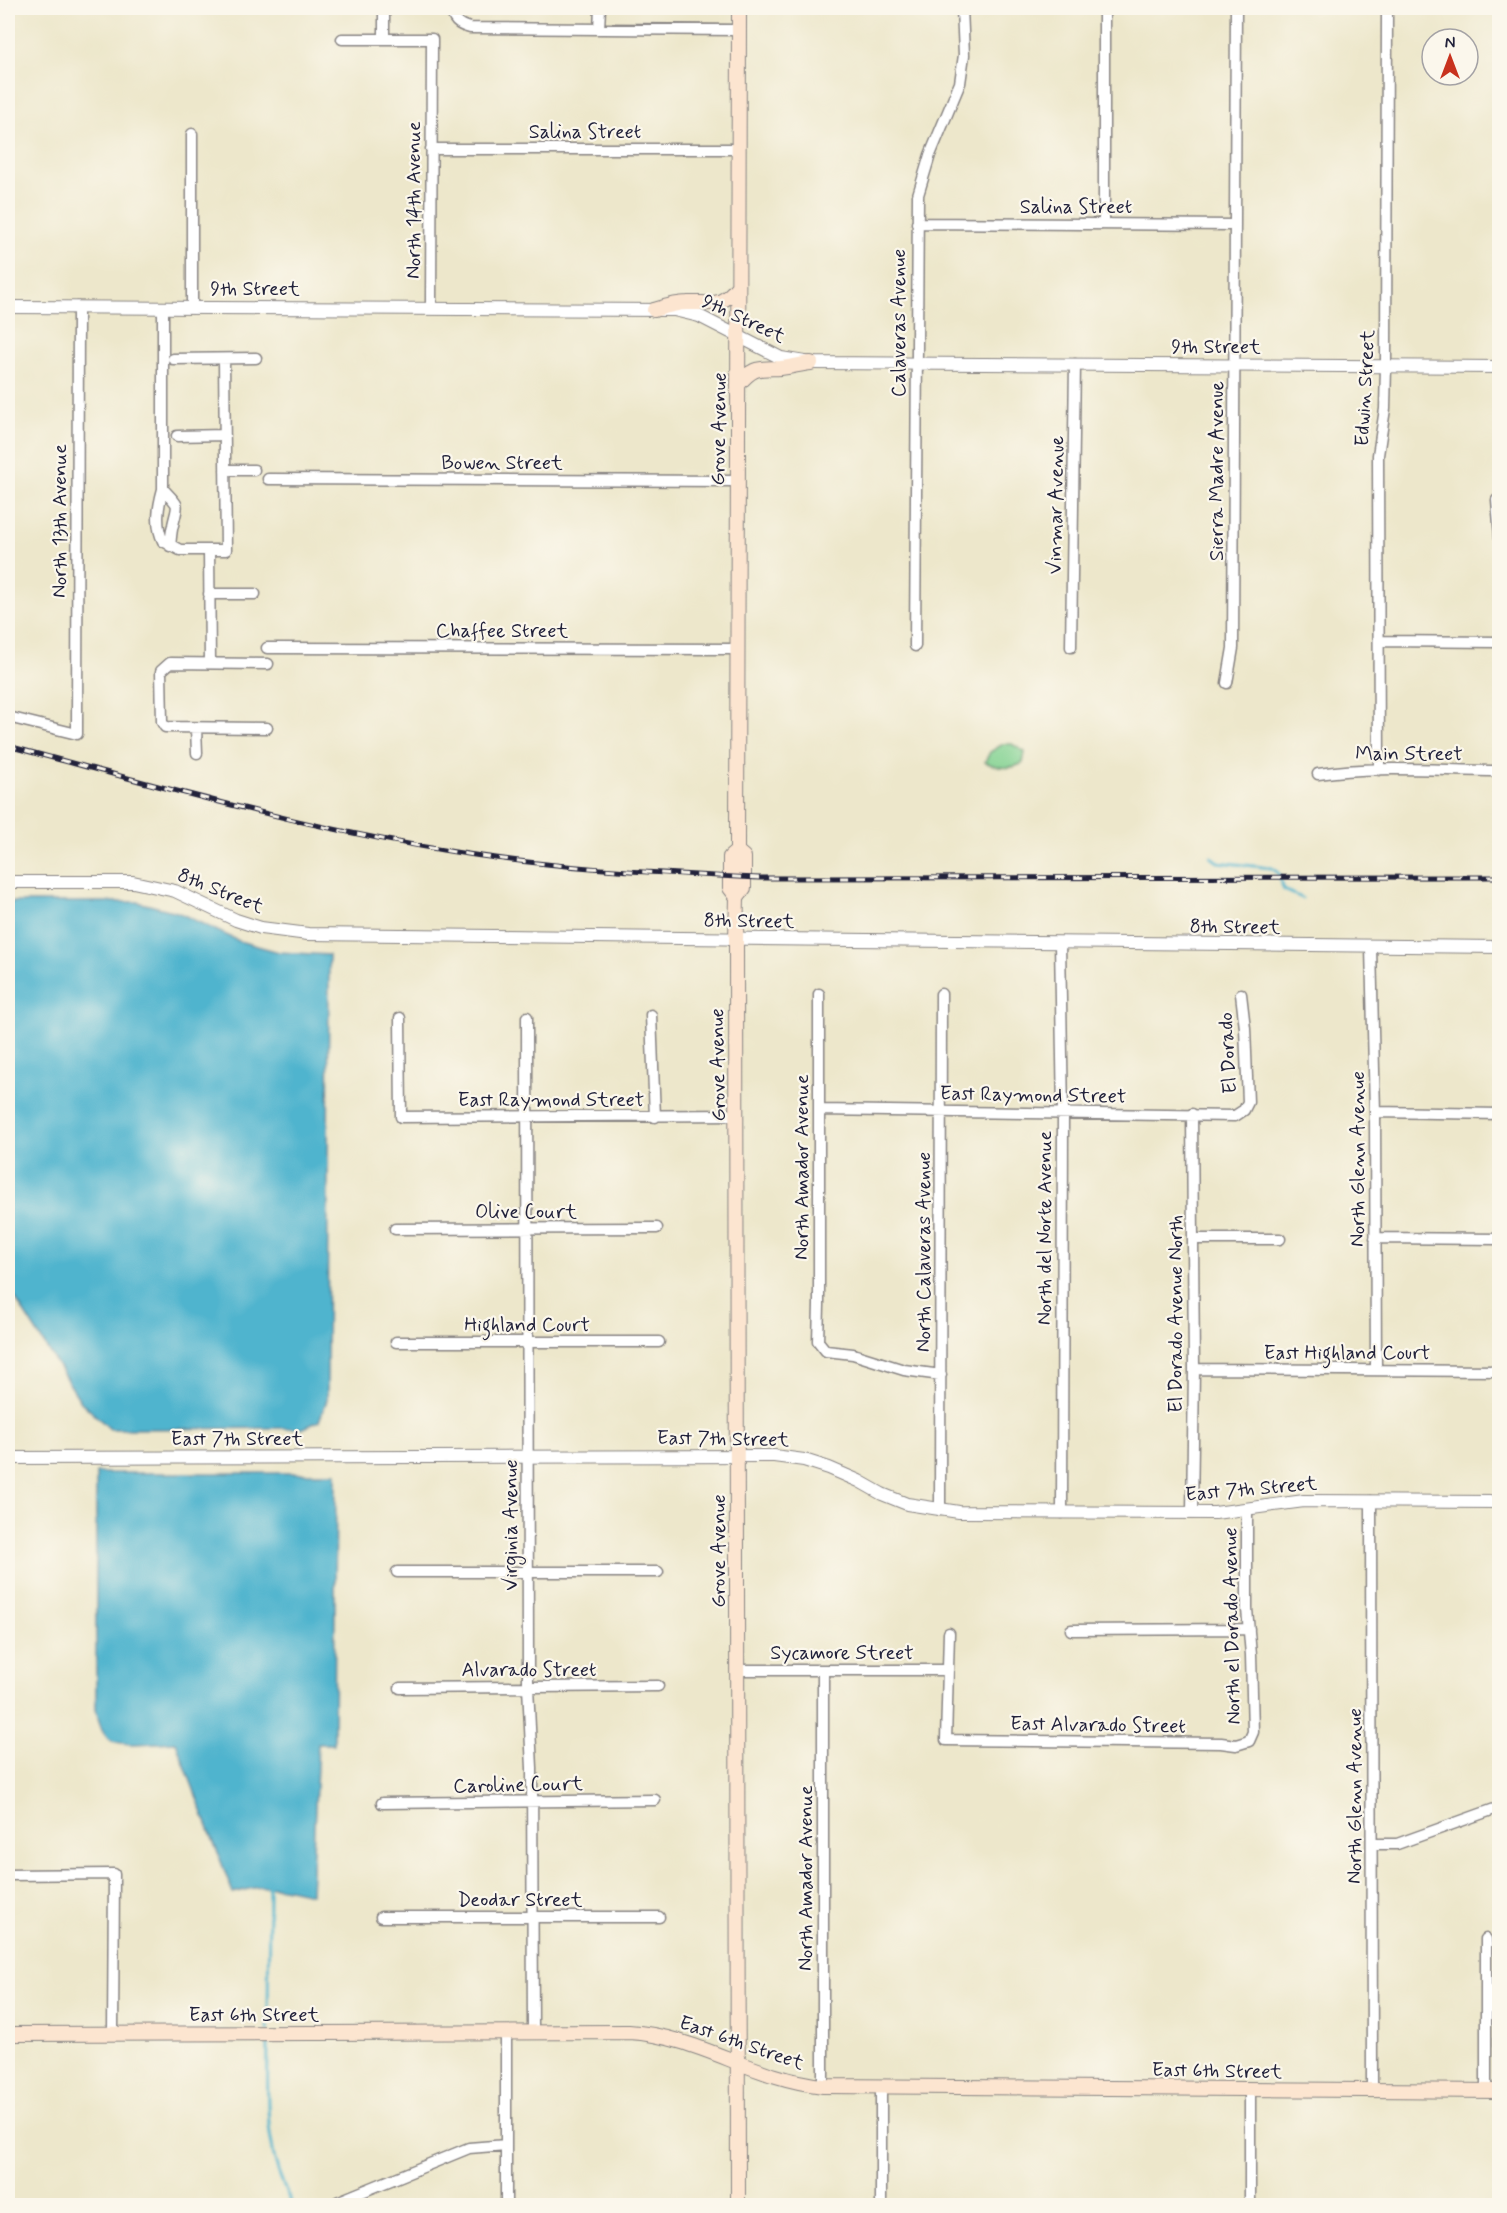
<svg xmlns="http://www.w3.org/2000/svg" width="1507" height="2213" font-family="Mynerve,sans-serif">
  <rect width="100%" height="100%" fill="#fbf7ec"/>
  <filter id="ink" filterUnits="userSpaceOnUse"><feTurbulence type="fractalNoise" baseFrequency=".0167" numOctaves="2"/><feDisplacementMap in="SourceGraphic" scale="12" xChannelSelector="R" yChannelSelector="G"/><feConvolveMatrix kernelMatrix="1 2 1 2 8 2 1 2 1" color-interpolation-filters="sRGB"/></filter>
  <filter id="wash" filterUnits="userSpaceOnUse"><feTurbulence type="fractalNoise" baseFrequency=".008" numOctaves="4" result="noise"/><feDisplacementMap in="SourceGraphic" scale="24" xChannelSelector="R" yChannelSelector="G"/><feGaussianBlur stdDeviation="1.35" result="paint"/><feColorMatrix in="noise" values="0 0 0 0 0 0 0 0 0 0 0 0 0 0 0 0 0 1.4 0 .05"/><feComposite in="paint" operator="in"/></filter>
  <g filter="url(#wash)">
    <rect width="100%" height="100%" fill="#ede7cb"/>
    <!-- green -->
    <path fill="#83d292" stroke="#527a66" stroke-width="1.5" d="M1003 744H1012L1025 752 1023 763C1009 770 998 768 985 762L990 752Z"/>
    <!-- water -->
    <path fill="#4fb4ce" stroke="#386b84" stroke-width="1.5" d="M8 902H137L177 912 239 941 279 952 329 955 327 1400 319 1421 304 1428 110 1429 81 1402 8 1287Z
      M96 1473H336L334 1744H318L311 1894C278 1886 266 1883 233 1893L176 1742C160 1742 121 1748 109 1739 100 1732 98 1717 96 1708Z"/>
    <g fill="none" stroke-linecap="round" stroke-linejoin="round">
      <!-- stream -->
      <path stroke="#4fb4ce" stroke-width="3" d="M1211 857 1218 862 1272 868 1278 873 1284 890 1302 898
        M268 2030 269 1885
        M268 2037C268 2099 262 2149 293 2206"/>
    </g>
  </g>
  <g filter="url(#ink)">
    <g fill="none" stroke-linecap="round" stroke-linejoin="round">
      <defs>
        <path id="minor" d="M384 8V39
          M452 8C452 20 458 25 470 28L739 30
          M599 29 600 8
          M342 39H432L431 308
          M431 149H738
          M917 223 1235 225
          M1104 223V8
          M163 308V489C158 507 155 525 163 541L180 550H226L224 359
          M192 308V134
          M173 359 256 358
          M177 436 225 435
          M225 470H254
          M268 479 736 481
          M163 489C181 508 178 502 173 525 171 532 171 539 170 546
          M1497 500 1500 537
          M209 550 210 663
          M209 594H255
          M1379 641 1500 642
          M915 646 918 195 930 155 960 83 964 55 962 8
          M1071 647 1075 364
          M267 648 737 649
          M1227 683 1233 648 1236 8
          M8 717 77 734 78 307
          M196 728 197 753
          M267 728 165 727 162 722 161 671 170 663 268 664
          M1379 770 1378 455 1385 409 1386 366 1387 8
          M1318 774C1377 765 1440 771 1500 771
          M1060 943 1063 1113 1062 1513
          M1371 947 1375 1112 1376 1370
          M819 994V1305L818 1341 826 1351 853 1354 904 1370 941 1375
          M651 1015 655 1117
          M527 1017 528 1687 532 1768 533 2032
          M400 1018 401 1117 737 1115
          M820 1110 1235 1116 1244 1110 1248 1102 1245 1028 1241 994
          M1375 1112 1500 1114
          M1192 1114 1194 1369 1192 1513
          M395 1229 657 1228
          M1375 1238 1500 1239
          M1193 1239H1280
          M396 1342H659
          M1194 1369 1500 1371
          M1371 1501 1372 2091
          M940 1510 941 994
          M397 1572H658
          M1071 1630 1249 1629
          M949 1633 946 1740 1221 1743 1236 1745 1249 1741 1253 1732 1251 1655 1247 1609V1509
          M737 1670H946
          M400 1688 658 1686
          M382 1803 655 1800
          M1373 1844H1397L1500 1807
          M8 1875 114 1874 113 2034
          M381 1917H659
          M1486 1939V2091
          M823 2086V1670
          M881 2086V2206
          M337 2202 469 2148 506 2145
          M506 2206V2032
          M1250 2206V2089"/>
        <path id="tertiary" d="M8 307 674 310 699 316 781 358 811 363 1500 367
          M8 882H133L175 891 236 920 261 928 308 934 1500 947
          M8 1458 774 1456 804 1460 829 1468 859 1481 882 1494 907 1504 959 1512 1215 1513 1304 1501 1500 1502"/>
        <path id="secondary" d="M654 310C664 307 676 303 687 303 713 302 720 309 738 286
          M738 385C754 366 758 369 781 368 791 367 801 364 811 363
          M737 897 730 888V857L737 851
          M8 2034 629 2032C699 2036 753 2079 823 2086L1500 2091
          M738 2206 736 939 737 897 744 888V857L737 851 739 8"/>
      </defs>
      <!-- minor casing -->
      <use href="#minor" stroke="#888483" stroke-width="13"/>
      <!-- tertiary casing -->
      <use href="#tertiary" stroke="#888483" stroke-width="14"/>
      <!-- secondary casing -->
      <use href="#secondary" stroke="#888483" stroke-width="16"/>
      <!-- minor -->
      <use href="#minor" stroke="#fff" stroke-width="10"/>
      <!-- tertiary -->
      <use href="#tertiary" stroke="#fff" stroke-width="12"/>
      <!-- secondary -->
      <use href="#secondary" stroke="#fce5d0" stroke-width="14"/>
      <defs>
        <path id="rail" d="M8 746C152 784 296 826 443 850 548 868 653 873 759 878L1500 877"/>
      </defs>
      <!-- rail casing -->
      <use href="#rail" stroke="#22223b" stroke-width="5"/>
      <!-- rail -->
      <use href="#rail" stroke="#fbf7ec" stroke-width="3" stroke-dasharray="9" stroke-linecap="butt"/>
    </g>
  </g>
  <g text-anchor="middle" stroke-width="4.5" stroke-linejoin="round" paint-order="stroke">
    <!-- street labels -->
    <g font-size="20" fill="#22223b" stroke="#fbf7ec">
      <text x="585" y="138">Salina Street</text>
      <text transform="translate(413 200) rotate(-90)" y="7">North 14th Avenue</text>
      <text x="1076" y="213">Salina Street</text>
      <text x="255" y="295">9th Street</text>
      <text transform="translate(744 318) rotate(25)" y="7">9th Street</text>
      <text transform="translate(898 323) rotate(-90)" y="7">Calaveras Avenue</text>
      <text x="1216" y="353">9th Street</text>
      <text transform="translate(1364 388) rotate(-87)" y="7">Edwin Street</text>
      <text transform="translate(718 429) rotate(-89)" y="7">Grove Avenue</text>
      <text x="502" y="469">Bowen Street</text>
      <text transform="translate(1216 471) rotate(-90)" y="7">Sierra Madre Avenue</text>
      <text transform="translate(1055 505) rotate(-89)" y="7">Vinmar Avenue</text>
      <text transform="translate(59 521) rotate(-90)" y="7">North 13th Avenue</text>
      <text x="502" y="637">Chaffee Street</text>
      <text x="1409" y="760">Main Street</text>
      <text transform="translate(221 890) rotate(22)" y="7">8th Street</text>
      <text transform="translate(749 920) rotate(1)" y="7">8th Street</text>
      <text transform="translate(1235 926) rotate(1)" y="7">8th Street</text>
      <text transform="translate(1227 1053) rotate(-93)" y="7">El Dorado</text>
      <text transform="translate(717 1065) rotate(-91)" y="7">Grove Avenue</text>
      <text transform="translate(1033 1094) rotate(1)" y="7">East Raymond Street</text>
      <text x="551" y="1106">East Raymond Street</text>
      <text transform="translate(1357 1159) rotate(-90)" y="7">North Glenn Avenue</text>
      <text transform="translate(801 1167) rotate(-90)" y="7">North Amador Avenue</text>
      <text x="526" y="1218">Olive Court</text>
      <text transform="translate(1044 1228) rotate(-90)" y="7">North del Norte Avenue</text>
      <text transform="translate(923 1252) rotate(-90)" y="7">North Calaveras Avenue</text>
      <text transform="translate(1175 1314) rotate(-90)" y="7">El Dorado Avenue North</text>
      <text x="527" y="1331">Highland Court</text>
      <text x="1347" y="1359">East Highland Court</text>
      <text x="237" y="1445">East 7th Street</text>
      <text transform="translate(723 1438) rotate(1)" y="7">East 7th Street</text>
      <text transform="translate(1251 1488) rotate(-5)" y="7">East 7th Street</text>
      <text transform="translate(510 1525) rotate(-90)" y="7">Virginia Avenue</text>
      <text transform="translate(718 1551) rotate(-90)" y="7">Grove Avenue</text>
      <text transform="translate(1231 1626) rotate(-91)" y="7">North el Dorado Avenue</text>
      <text x="842" y="1659">Sycamore Street</text>
      <text x="529" y="1676">Alvarado Street</text>
      <text transform="translate(1098 1724) rotate(1)" y="7">East Alvarado Street</text>
      <text transform="translate(518 1784) rotate(-1)" y="7">Caroline Court</text>
      <text transform="translate(1354 1796) rotate(-90)" y="7">North Glenn Avenue</text>
      <text transform="translate(805 1878) rotate(-90)" y="7">North Amador Avenue</text>
      <text x="520" y="1906">Deodar Street</text>
      <text x="254" y="2021">East 6th Street</text>
      <text transform="translate(742 2042) rotate(19)" y="7">East 6th Street</text>
      <text transform="translate(1217 2070) rotate(1)" y="7">East 6th Street</text>
    </g>
  </g>
  <!-- margin -->
  <rect width="1507" height="2213" fill="none" stroke="#fbf7ec" stroke-width="30"/>
  <!-- north arrow -->
  <g transform="translate(1450 57)"><circle r="28" fill="#fbf7ec" stroke="#a4a2a5" stroke-width="1.5"/>
  <path d="M0-4.5L10 22L0 15L-10 22Z" fill="#c8321e"/>
  <text y="-9" font-size="16" font-weight="bold" text-anchor="middle" fill="#22223b">N</text>
  </g>
</svg>
